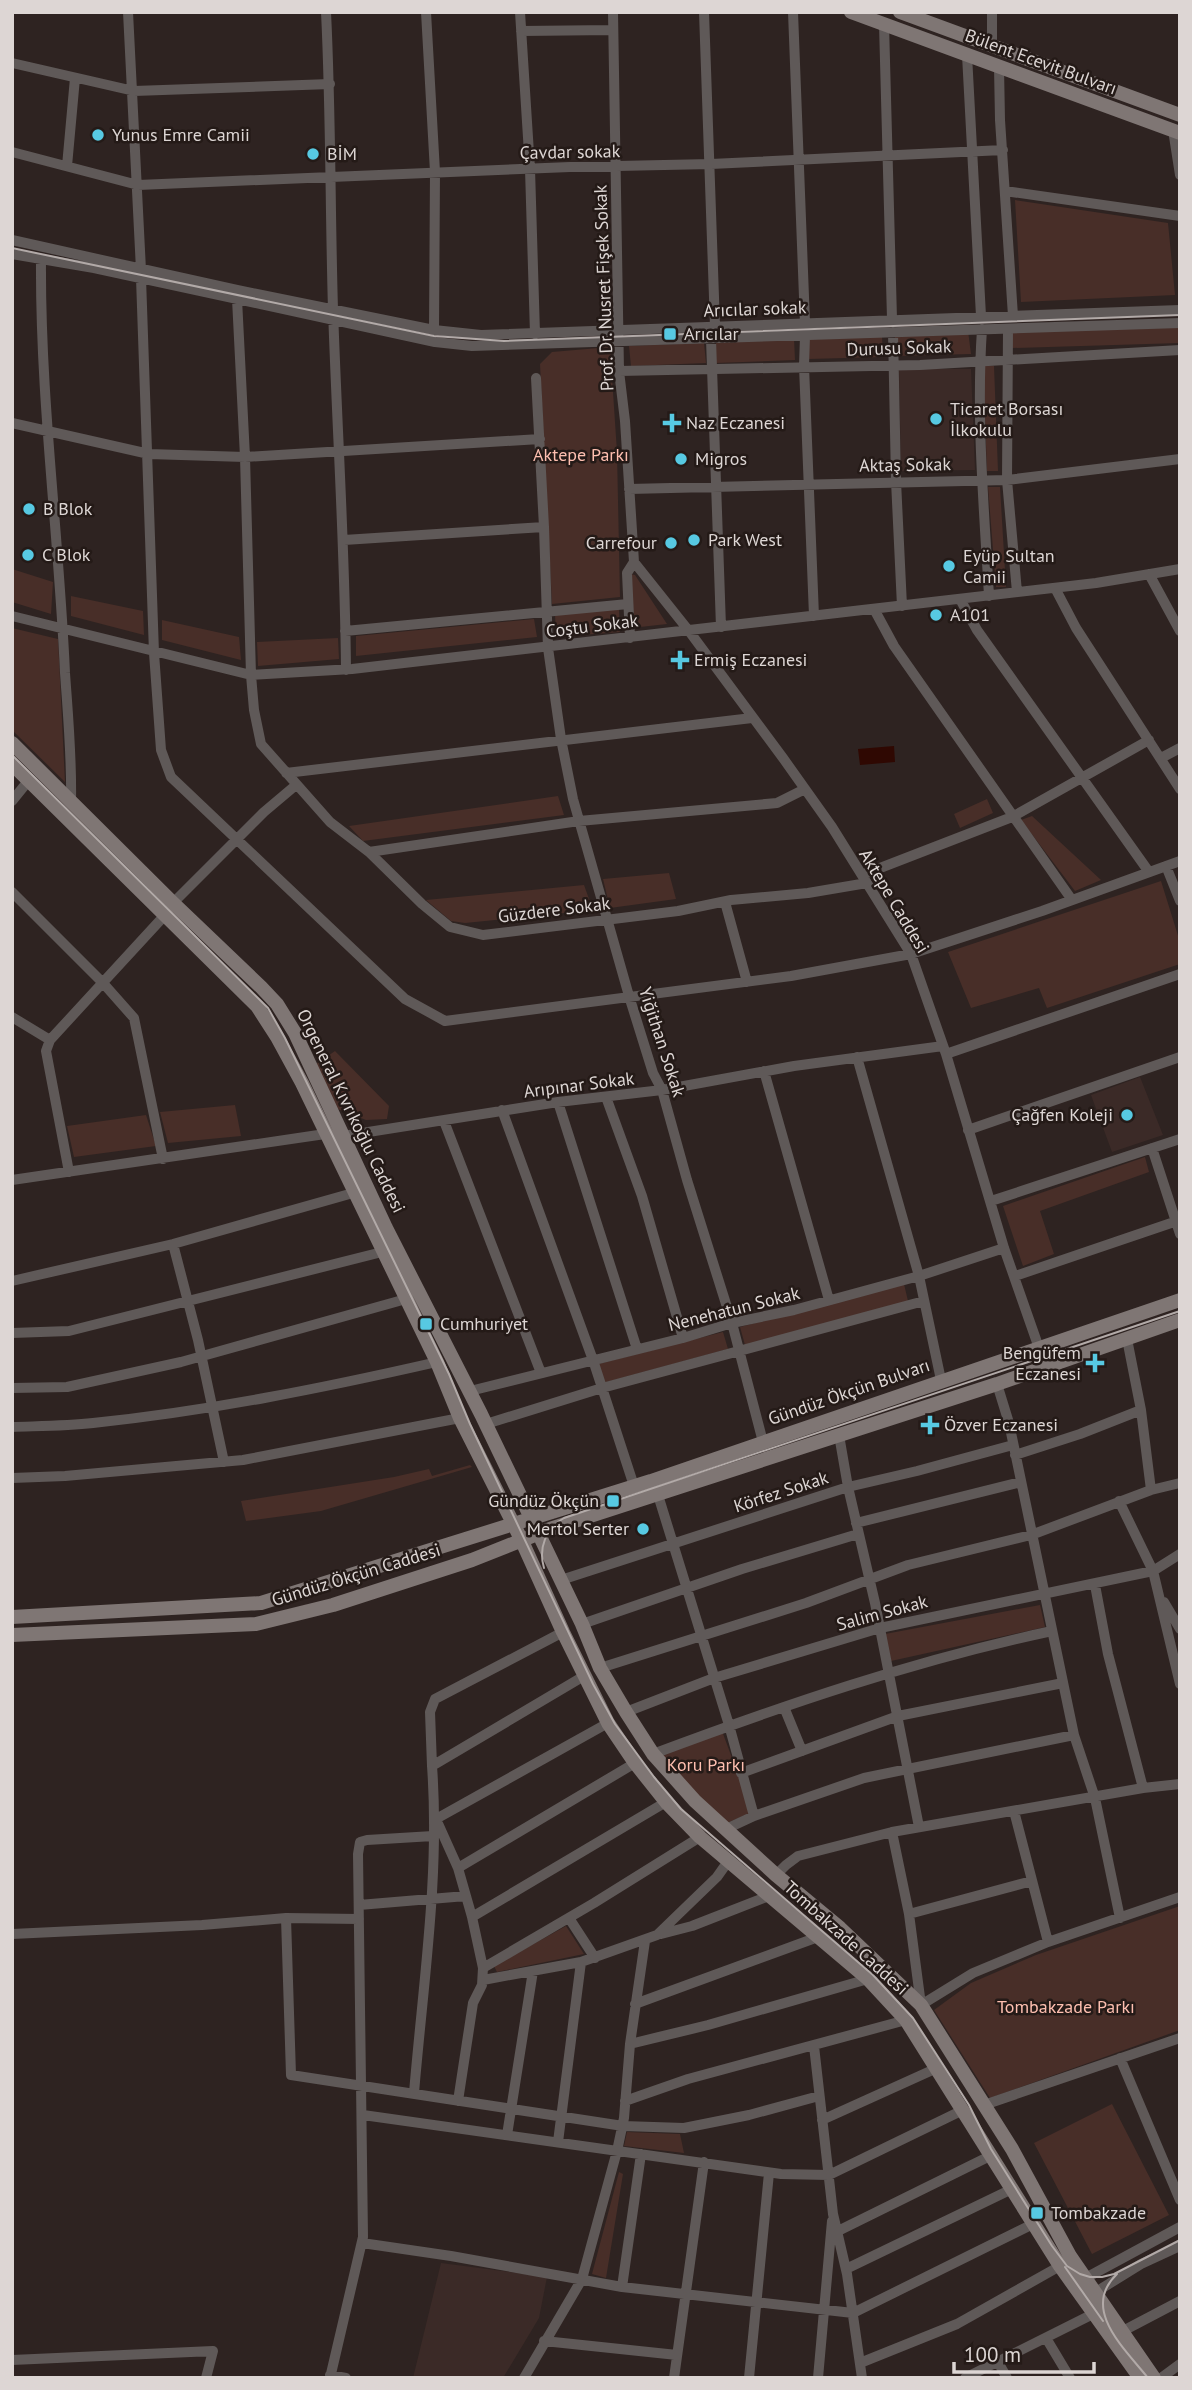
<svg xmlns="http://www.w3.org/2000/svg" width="1192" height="2390" font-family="'PT Sans',sans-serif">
  <rect width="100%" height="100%" fill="#2e2321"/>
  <!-- built -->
  <path fill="#3b2a27" d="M899 369H971L975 470 901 471Z
    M1140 1077 1163 1135 1112 1152 1091 1095Z
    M441 2263 547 2277 539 2318 503 2378H413Z"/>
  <!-- green -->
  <path fill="#482e28" d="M1015 200 1168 223 1175 295 1021 302Z
    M1180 325V343L1012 348 1011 330Z
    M968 331 971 354 895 356V335Z
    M882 336 883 357 808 359V339Z
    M794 338 795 360 716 363V340Z
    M704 343 706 363 631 366 629 346Z
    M610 347 617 452 620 597 552 604 540 364 552 352Z
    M983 365 994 366 998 471H987Z
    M988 487H1000L1006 587H996Z
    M12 569 53 582 51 614 12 602Z
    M630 574 635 575 667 624 640 627 632 618Z
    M71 596 143 611 144 635 71 616Z
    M619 609 620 632 556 637 555 614Z
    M534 619 537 637 356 656V636Z
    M162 620 239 637 241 660 162 640Z
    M12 628 58 639 65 782 12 730Z
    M338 638 339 659 258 666 257 642Z
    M558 796 564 815 363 841 349 826Z
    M987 799 993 813 960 828 954 814Z
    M1032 816 1101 880 1075 891 1021 820Z
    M669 873 676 899 610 908 603 879Z
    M1161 881 1180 942V964L1047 1008 1039 988 971 1008 948 952Z
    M584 885 593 910 465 923 451 921 426 900Z
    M335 1051 389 1106 387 1119 366 1120 335 1108 316 1064Z
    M235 1105 241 1136 168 1143 160 1112Z
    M146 1115 156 1146 74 1157 67 1126Z
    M1145 1157 1149 1172 1040 1211 1054 1254 1023 1266 1003 1206Z
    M904 1284 908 1301 745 1345 740 1327Z
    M723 1332 728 1349 603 1383 598 1364Z
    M470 1465 472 1467 321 1511 246 1521 241 1501 394 1477 429 1469 432 1476Z
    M1040 1605 1045 1627 891 1661 885 1634Z
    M722 1731 752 1812 725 1824 662 1756Z
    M1180 1906V2030L990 2098 934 2010 971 1983 1036 1955Z
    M566 1926 584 1954 497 1972 494 1966Z
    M1112 2104 1169 2215 1092 2254 1034 2143Z
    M627 2132 680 2134 684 2153 624 2146Z
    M619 2172 623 2174 606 2278 592 2274Z"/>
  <!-- water -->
  <path fill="#2f0802" d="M894 746 895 762 860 765 858 749Z"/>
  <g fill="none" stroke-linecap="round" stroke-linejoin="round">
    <!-- street -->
    <path stroke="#5f5958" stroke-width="10" d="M128 12 141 270
      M326 12C331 111 330 210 333 309 337 429 345 549 346 670
      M426 12 435 172 434 330
      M520 12 530 169 535 334
      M613 12 619 371 625 421 634 562
      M704 12 715 326
      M793 12 805 323
      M992 12V46
      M884 24 892 319
      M521 31 613 30
      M967 55 981 316
      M12 63 134 91 330 84
      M999 67 1000 120 1013 316
      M1173 130 1180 175
      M12 152 138 185 570 167 711 164 1003 150
      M67 166 75 78
      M1005 191 1180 216
      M12 240 237 290 434 330 481 335 1180 310
      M12 254 94 268 435 342 472 346 1180 323
      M41 260C40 398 59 535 65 673 68 716 72 758 71 801
      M141 278 154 653 161 750 171 777 405 999 445 1021 791 976 911 954 1042 911 1180 861
      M237 299 245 457 251 675 254 710 261 744 330 822 369 852 422 904 450 927 483 935 678 911 731 900 808 893 867 883
      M982 329C976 418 984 507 989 596
      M1008 329 1007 480 1017 592
      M893 332 896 481 902 606
      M805 336 804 366 814 616
      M711 339 721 627
      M619 371 920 365 1180 350
      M536 378 544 527 548 648 561 739 573 799 629 996 653 1073 662 1090 687 1180 732 1323 763 1442
      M12 423 149 454 245 457 540 439
      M629 489 1007 480 1180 459
      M344 540 544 527
      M634 562 689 631 783 758 832 827 911 954 946 1054 1004 1248 1039 1348
      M1149 574 1180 631
      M1055 588 1076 628 1180 789
      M960 599 977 630 1149 872
      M874 609 894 646 1072 900
      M12 616 251 675 352 669 1096 583 1180 569
      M345 631 628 604
      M630 638 627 573 634 562
      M1161 758 1180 748
      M286 773 752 718
      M12 801 29 780
      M369 852 579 821 777 803 805 789
      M1166 866 1180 901
      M862 875 1012 817 1149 740
      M12 892 103 983 134 1018 163 1159
      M725 902 747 982
      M173 903 264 812 296 785
      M12 1017 50 1040
      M946 1054 1180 974
      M857 1057 919 1276 941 1380
      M764 1071 829 1300
      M606 1097 642 1196 683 1338
      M558 1102 637 1349
      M502 1110 593 1360 634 1486
      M444 1121 541 1373
      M968 1130 1180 1057
      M343 1136 558 1102 662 1090 794 1066 943 1046
      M1152 1148 1180 1234
      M69 1172 46 1051 50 1040 165 915
      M12 1180 325 1134
      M991 1201 1180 1139
      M173 1244 198 1340 224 1462
      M1015 1276 1180 1220
      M12 1281 173 1244 353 1193
      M12 1333 69 1331 382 1252
      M1127 1339 1141 1410 1151 1490
      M997 1384 1009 1423 1074 1735 1095 1798 1120 1918
      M12 1388 67 1387 181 1362 406 1299
      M470 1391 683 1338 732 1323 794 1310 919 1276 1004 1248
      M486 1424 602 1388 924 1301
      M12 1427C39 1426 66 1426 93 1423 209 1411 323 1388 437 1362
      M839 1435 848 1487 875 1603 919 1827
      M1015 1455 1080 1434 1141 1410
      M12 1478 65 1476 243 1460 460 1418
      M658 1495 729 1725 754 1816
      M1119 1501 1153 1571 1180 1684
      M856 1523 1021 1482
      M561 1580 848 1487 917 1471 1013 1445
      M1095 1585 1108 1654 1143 1788
      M1164 1602 1180 1629
      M582 1624 742 1569 858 1534
      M600 1668 806 1603 908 1565 1031 1535 1151 1490 1180 1483
      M784 1707 802 1751
      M626 1712 714 1678 880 1628 1153 1571 1180 1554
      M653 1754C784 1705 916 1660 1052 1631
      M432 1766 430 1712 435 1699 563 1632
      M741 1773 898 1716 1063 1683
      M1014 1811 1048 1942
      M436 1819 458 1868 472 1917 483 1968 482 1985 473 2003 458 2101
      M436 1819 608 1723
      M726 1829 754 1816 864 1778 1074 1735
      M892 1832 909 1914 921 2005 973 1973 1048 1942 1180 1897
      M458 1868 635 1763
      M776 1875 786 1865 798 1856 892 1832 1143 1788 1180 1784
      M359 1905 466 1896
      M909 1914 1032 1881
      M472 1917 666 1802
      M286 1918 291 2075 623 2126 684 2128 749 2115 819 2096
      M569 1918 595 1958
      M12 1934 202 1925 286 1918 359 1919
      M661 1934 692 1926 769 1896
      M483 1968 594 1903 700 1837
      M483 1980 581 1962 657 1935 717 1877 729 1860
      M635 2004 818 1937
      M630 2044 708 2025 868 1979
      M814 2046 833 2214 847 2274 862 2378
      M1120 2058 1180 2200
      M414 2093C423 1984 440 1875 432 1766L584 1676
      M625 2101 688 2079 906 2020
      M984 2105 1180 2038
      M363 2115 781 2174 829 2175 963 2110
      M822 2120 937 2068
      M507 2135 533 1971
      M558 2142 581 1962
      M838 2231 990 2156
      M362 2243 451 2256 622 2287 853 2313
      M846 2269 1012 2189
      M1082 2280 1180 2227
      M622 2287 641 2154
      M1091 2295 1141 2264 1180 2246
      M853 2313 1033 2224
      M1121 2332 1180 2301
      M1046 2338 1070 2378
      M544 2341 677 2355
      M12 2360 213 2351 206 2378
      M998 2362 1007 2378
      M860 2363 957 2324 1060 2266
      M330 2375 346 2378
      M330 2378 363 2237 358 1854 360 1842 367 1840 433 1836
      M524 2378 582 2279 617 2151 624 2118 630 2044 645 1941
      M674 2378 704 2162
      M749 2378 769 2173
      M818 2378 832 2221
      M965 2378 1093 2314
      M1161 2378 1180 2364"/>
    <!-- secondary -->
    <path stroke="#7f7674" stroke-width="14" d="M851 12 1180 133
      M900 12 1180 115
      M12 743 173 903 261 987 277 1004 295 1033 386 1228 481 1414 582 1624 600 1668 626 1712 653 1754 695 1801 776 1875 840 1928 921 2005 1012 2149 1070 2256 1154 2378
      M12 764 257 1006 277 1037 302 1083 437 1362 460 1418 521 1539 563 1632 608 1723 635 1763 666 1802 700 1837 868 1979 906 2020 1060 2266 1140 2378
      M12 1617 261 1603 651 1481 1180 1300
      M12 1635 256 1624 333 1605 472 1560 550 1529 997 1384 1180 1320"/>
    <!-- tram -->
    <path stroke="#b2aaa8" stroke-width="2" d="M12 248 434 336 504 341 1180 315
      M12 755 268 1008 285 1038 449 1374 470 1424 593 1684 615 1724 654 1777 681 1809 873 1975 913 2018 969 2105 991 2149 1052 2246 1067 2266 1080 2274 1090 2277H1102L1114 2274 1180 2240
      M544 1568C538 1548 546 1528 564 1518L1180 1311
      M1065 2267 1103 2321
      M1117 2274C1080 2309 1125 2349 1148 2378"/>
  </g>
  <!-- markers -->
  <g fill="#57c9e2" stroke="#241a17" stroke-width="2.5">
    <circle cx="98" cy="135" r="7"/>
    <circle cx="313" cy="154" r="7"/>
    <rect x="663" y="327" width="14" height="14" rx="3.5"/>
    <circle cx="936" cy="419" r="7"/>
    <path d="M668.5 412.5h7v7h7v7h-7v7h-7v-7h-7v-7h7z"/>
    <circle cx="681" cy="459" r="7"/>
    <circle cx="29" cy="509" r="7"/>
    <circle cx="694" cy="540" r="7"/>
    <circle cx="671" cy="543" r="7"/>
    <circle cx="28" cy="555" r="7"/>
    <circle cx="949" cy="566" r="7"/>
    <circle cx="936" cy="615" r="7"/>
    <path d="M676.5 649.5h7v7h7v7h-7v7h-7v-7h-7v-7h7z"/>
    <circle cx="1127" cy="1115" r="7"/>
    <rect x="419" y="1317" width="14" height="14" rx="3.5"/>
    <path d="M1091.5 1352.5h7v7h7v7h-7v7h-7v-7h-7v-7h7z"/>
    <path d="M926.5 1414.5h7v7h7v7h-7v7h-7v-7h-7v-7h7z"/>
    <rect x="606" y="1494" width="14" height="14" rx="3.5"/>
    <circle cx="643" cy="1529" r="7"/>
    <rect x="1030" y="2206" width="14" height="14" rx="3.5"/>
  </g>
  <g text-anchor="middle" stroke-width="5" stroke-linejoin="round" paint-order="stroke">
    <!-- street labels -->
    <g font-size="18" fill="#ddd6d4" stroke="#241a17">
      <text transform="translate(1041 62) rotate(20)" y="6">Bülent Ecevit Bulvarı</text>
      <text transform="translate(570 152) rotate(-1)" y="6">Çavdar sokak</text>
      <text transform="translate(604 288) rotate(-92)" y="6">Prof. Dr. Nusret Fişek Sokak</text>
      <text transform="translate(755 309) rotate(-2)" y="6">Arıcılar sokak</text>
      <text transform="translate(899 348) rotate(-2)" y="6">Durusu Sokak</text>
      <text transform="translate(905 465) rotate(-1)" y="6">Aktaş Sokak</text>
      <text transform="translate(592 626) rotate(-7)" y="6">Coştu Sokak</text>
      <text transform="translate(894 901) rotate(59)" y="6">Aktepe Caddesi</text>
      <text transform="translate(554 910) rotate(-7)" y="6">Güzdere Sokak</text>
      <text transform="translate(662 1042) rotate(72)" y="6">Yiğithan Sokak</text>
      <text transform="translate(579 1085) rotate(-7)" y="6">Arıpınar Sokak</text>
      <text transform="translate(351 1111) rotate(64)" y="6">Orgeneral Kıvrıkoğlu Caddesi</text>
      <text transform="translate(734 1309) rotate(-14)" y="6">Nenehatun Sokak</text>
      <text transform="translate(849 1392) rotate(-19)" y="6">Gündüz Ökçün Bulvarı</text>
      <text transform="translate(781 1492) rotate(-18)" y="6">Körfez Sokak</text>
      <text transform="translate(356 1575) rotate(-17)" y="6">Gündüz Ökçün Caddesi</text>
      <text transform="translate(882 1613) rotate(-15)" y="6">Salim Sokak</text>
      <text transform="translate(846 1938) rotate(42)" y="6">Tombakzade Caddesi</text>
    </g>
    <!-- poi labels -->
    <g font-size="18" fill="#ddd6d4" stroke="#241a17" text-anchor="start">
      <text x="112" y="141">Yunus Emre Camii</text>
      <text x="327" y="160">BİM</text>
      <text x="684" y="340">Arıcılar</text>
      <text x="950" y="415">Ticaret Borsası<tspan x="950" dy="21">İlkokulu</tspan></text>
      <text x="686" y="429">Naz Eczanesi</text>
      <text x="695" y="465">Migros</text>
      <text x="43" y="515">B Blok</text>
      <text x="708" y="546">Park West</text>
      <text x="657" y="549" text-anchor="end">Carrefour</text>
      <text x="42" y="561">C Blok</text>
      <text x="963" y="562">Eyüp Sultan<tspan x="963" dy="21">Camii</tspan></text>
      <text x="950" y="621">A101</text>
      <text x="694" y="666">Ermiş Eczanesi</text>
      <text x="1113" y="1121" text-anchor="end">Çağfen Koleji</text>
      <text x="440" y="1330">Cumhuriyet</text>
      <text x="1081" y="1359" text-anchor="end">Bengüfem<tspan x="1081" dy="21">Eczanesi</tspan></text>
      <text x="944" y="1431">Özver Eczanesi</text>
      <text x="599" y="1507" text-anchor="end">Gündüz Ökçün</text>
      <text x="629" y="1535" text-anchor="end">Mertol Serter</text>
      <text x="1051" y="2219">Tombakzade</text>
    </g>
    <!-- park labels -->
    <g font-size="18" fill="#febfb0" stroke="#241a17">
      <text x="581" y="461">Aktepe Parkı</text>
      <text x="706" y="1771">Koru Parkı</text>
      <text x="1066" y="2013">Tombakzade Parkı</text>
    </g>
  </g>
  <!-- border -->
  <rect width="1192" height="2390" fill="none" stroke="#ddd6d4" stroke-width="28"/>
  <!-- scale -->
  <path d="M954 2362v10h140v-10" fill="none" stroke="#ddd6d4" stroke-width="3.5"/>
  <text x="964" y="2362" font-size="21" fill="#ddd6d4" stroke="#241a17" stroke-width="5" paint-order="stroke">100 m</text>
</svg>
